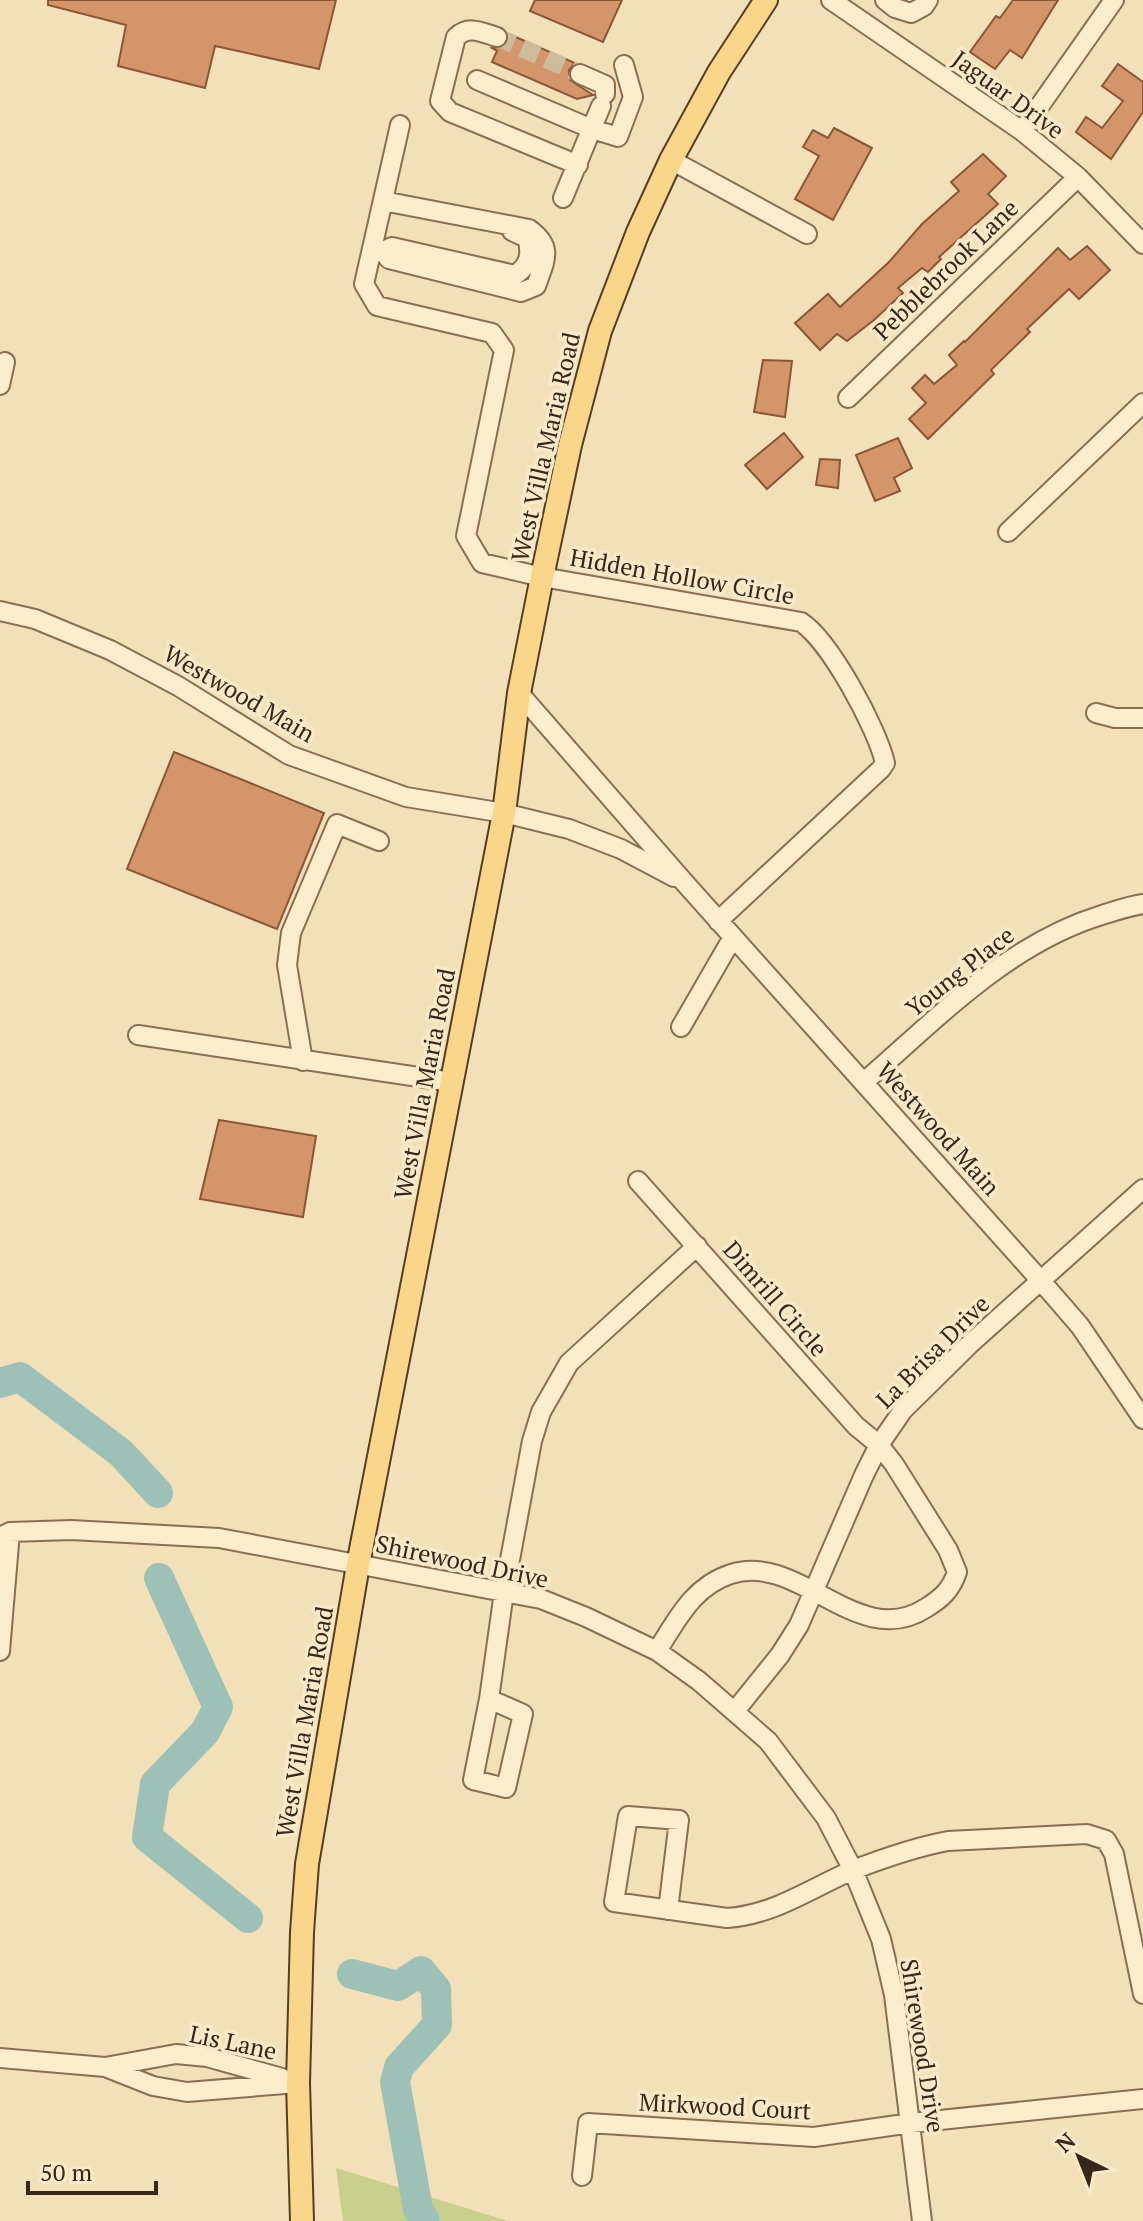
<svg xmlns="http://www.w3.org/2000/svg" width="1143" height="2221" font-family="'PT Serif',serif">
  <rect width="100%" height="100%" fill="#f2e0b9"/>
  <!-- green -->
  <path fill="#c9d08d" d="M336 2168 508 2221H343Z"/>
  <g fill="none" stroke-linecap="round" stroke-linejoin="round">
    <!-- river -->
    <path stroke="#9ec1b7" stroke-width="30" d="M0 1383 20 1377 121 1453 158 1493
      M159 1578 218 1707 205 1732 155 1784 147 1837 248 1918
      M352 1974 398 1986 421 1971 436 1989 437 2025 399 2067 395 2082 418 2209 425 2221"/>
  </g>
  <!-- building -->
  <path fill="#d4956b" stroke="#8b5636" stroke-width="2" d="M48 0H336L319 69 215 46 205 88 118 66 126 25 48 5Z
    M535 0H622L603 42 530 11Z
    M1013 0H1058L1022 58 1010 50 995 69 970 52 996 16 1000 18Z
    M509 34 575 63 569 70 570 80 593 95 577 99 492 62 497 51 492 48 504 46Z
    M1118 64 1143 82V112L1111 159 1076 132 1086 117 1102 128 1123 101 1102 86Z
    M834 128 872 148 833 220 795 199 819 156 803 147 813 130 828 138Z
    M983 154 1006 176 988 194 998 204 939 257 941 259 928 272 922 268 898 288 903 293 874 320 847 341 837 334 820 350 795 323 828 294 840 307 889 262 922 224 959 191 951 182Z
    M1087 246 1110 270 1079 299 1069 289 1027 329 1030 332 991 370 994 374 928 439 909 419 926 403 912 388 925 375 934 384 957 365 949 355 964 341 965 342 1058 248 1070 260Z
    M763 360 792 361 785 417 754 412Z
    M784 433 803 457 767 489 745 465Z
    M898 438 912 468 894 478 900 491 875 501 856 455Z
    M820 459 840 460 838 488 816 485Z
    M174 752 324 813 277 929 127 869Z
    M219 1120 316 1136 303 1217 200 1199Z"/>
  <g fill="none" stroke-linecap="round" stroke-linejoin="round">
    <!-- minor-tunnel -->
    <path stroke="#cdbb99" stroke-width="18" stroke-dasharray="18 9" stroke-linecap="butt" d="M497 37 580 74"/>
    <defs>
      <path id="minor" d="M831 0 1022 131 1078 177 1143 244
        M885 0 895 8 911 13 924 6 928 0
        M497 37C481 32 469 25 456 37L440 101 450 112 578 165
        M580 74 605 85V94
        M477 80 592 129 618 137 633 97 624 65
        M400 125 364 284 377 306 492 333 504 350 466 536 482 563 542 577 801 622C830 641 877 728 885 763L881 769 718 921
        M1022 131 1114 0
        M671 160 807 234
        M563 198 601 106
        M373 248 383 251 389 259 521 292 536 286C545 260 554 247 529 229L383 201
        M383 251 392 247 515 275C529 266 532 254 527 238L512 231
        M0 385 5 362
        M848 398 1078 177
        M1008 532 1143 403
        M0 611 35 619 110 650 178 686 289 755 406 797 504 813 569 829 621 849 674 877
        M519 693 684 882 1041 1281 1080 1326 1143 1419
        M1096 713 1115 718H1143
        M681 1027 733 937
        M138 1035 452 1082
        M303 1061 287 965 291 933 337 824 379 841
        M864 1082C937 1019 1007 944 1102 915 1115 911 1129 906 1143 904
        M638 1181 856 1426 879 1445 894 1464 948 1550 957 1572C951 1590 942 1598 926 1608 858 1652 800 1552 731 1574 693 1586 677 1620 657 1651
        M0 1537 10 1532 71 1530 219 1538 541 1599 586 1617 657 1651 699 1681 768 1741 826 1818 853 1870 881 1939 894 1995 922 2221
        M0 1651 10 1532
        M489 1699 523 1714 506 1788 473 1780 489 1699 504 1592 532 1441 541 1412 569 1363 697 1246
        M735 1711 780 1655 799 1625 864 1475 879 1445 903 1410 971 1343 1143 1189
        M668 1910 679 1820 628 1816 614 1902 727 1918C774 1915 811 1888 853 1870 884 1858 916 1847 948 1841L1087 1834 1106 1840 1114 1854 1143 1994
        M0 2058 105 2067 153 2086 187 2092 298 2083
        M105 2067 176 2054 207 2057 282 2078
        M582 2176 588 2123 814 2137 911 2123 1143 2099"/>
      <path id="major" d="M302 2221 298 2083 302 1932 307 1864 358 1565 504 813 519 693 542 577 570 445 600 331 638 232 671 160 719 72 766 0"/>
    </defs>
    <!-- minor casing -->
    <use href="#minor" stroke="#896f52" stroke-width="22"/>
    <!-- major casing -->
    <use href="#major" stroke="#563d28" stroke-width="26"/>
    <!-- minor -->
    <use href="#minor" stroke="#fcedcc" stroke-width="18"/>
    <!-- major -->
    <use href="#major" stroke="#fad68b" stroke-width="22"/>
  </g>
  <g text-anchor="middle" stroke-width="7" stroke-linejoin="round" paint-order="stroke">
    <!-- street labels -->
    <g font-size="24" fill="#372719" stroke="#f8eac9">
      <text transform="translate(1008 95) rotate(36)" y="8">Jaguar Drive</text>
      <text transform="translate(946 270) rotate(-44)" y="8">Pebblebrook Lane</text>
      <text transform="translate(546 447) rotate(-77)" y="8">West Villa Maria Road</text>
      <text transform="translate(682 577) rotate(10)" y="8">Hidden Hollow Circle</text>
      <text transform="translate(239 694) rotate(30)" y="8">Westwood Main</text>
      <text transform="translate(960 972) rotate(-38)" y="8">Young Place</text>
      <text transform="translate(425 1084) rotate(-79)" y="8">West Villa Maria Road</text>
      <text transform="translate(938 1129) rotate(48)" y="8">Westwood Main</text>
      <text transform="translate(775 1299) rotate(49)" y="8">Dimrill Circle</text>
      <text transform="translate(933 1352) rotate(-45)" y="8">La Brisa Drive</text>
      <text transform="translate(462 1562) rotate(12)" y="8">Shirewood Drive</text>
      <text transform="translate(305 1722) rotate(-80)" y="8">West Villa Maria Road</text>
      <text transform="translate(233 2043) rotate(12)" y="8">Lis Lane</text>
      <text transform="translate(922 2046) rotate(81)" y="8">Shirewood Drive</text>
      <text transform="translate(725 2107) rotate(3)" y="8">Mirkwood Court</text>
    </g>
  </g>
  <!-- north arrow -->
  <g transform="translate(1079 2157) rotate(317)" stroke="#f8eac9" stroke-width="6" paint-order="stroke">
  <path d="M0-6L14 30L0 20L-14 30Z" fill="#372719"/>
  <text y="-12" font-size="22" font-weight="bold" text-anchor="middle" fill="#372719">N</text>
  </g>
  <!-- scale -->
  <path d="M28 2181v12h128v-12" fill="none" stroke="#372719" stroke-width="4"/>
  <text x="40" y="2181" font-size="24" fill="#372719" stroke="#f8eac9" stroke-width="6" paint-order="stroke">50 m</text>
</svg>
